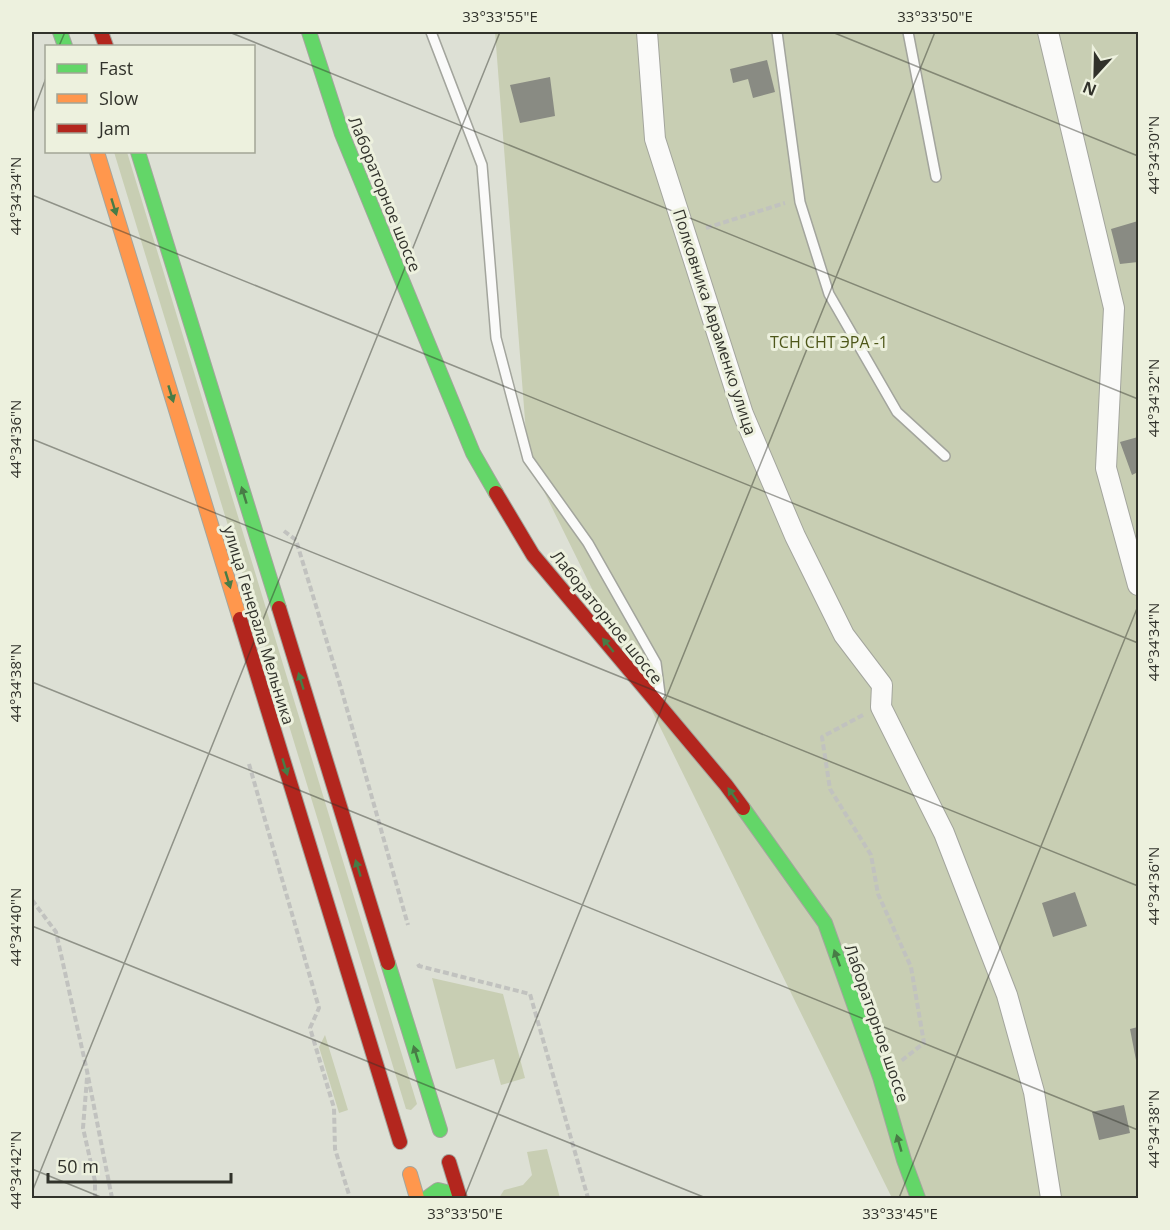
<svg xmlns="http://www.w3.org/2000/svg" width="1170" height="1230" font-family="'Open Sans',sans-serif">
  <rect width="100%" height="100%" fill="#dde0d5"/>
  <!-- green -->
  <path fill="#c8ceb3" d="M495 32H1138V1198H892L528 459Z
    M114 152H127L417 1104 411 1110 406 1109Z
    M432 978 503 994 525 1078 501 1085 494 1059 456 1069Z
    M325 1035 348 1110 339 1113 319 1047Z
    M547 1149 560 1198H499L504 1190 523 1185 532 1175 527 1152Z"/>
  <!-- building -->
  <path fill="#898b83" d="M767 60 775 92 753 98 748 79 733 83 730 69Z
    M550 77 555 116 520 123 510 85Z
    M1138 221V262L1120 264 1111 229Z
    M1138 437V472L1132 475 1120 442Z
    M1075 892 1087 926 1053 937 1042 903Z
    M1138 1027V1060H1136L1130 1029Z
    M1124 1105 1130 1133 1099 1140 1092 1112Z"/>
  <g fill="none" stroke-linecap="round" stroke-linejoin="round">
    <defs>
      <path id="lane" d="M431 32 482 165 496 338 528 459 588 543 656 663 660 694
        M777 32 800 202 829 294 897 412 945 456
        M908 32 936 177"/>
      <path id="street" d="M647 32 655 139 743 414 795 536 844 635 882 685 881 707 944 833 1007 995 1034 1092 1051 1198
        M1048 32 1114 308 1106 468 1138 585"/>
      <path id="fast" d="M60 32 65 46
        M309 32 342 134 473 453 496 493
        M138 152 279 608
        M743 808 825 923 880 1077 904 1160 918 1198
        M388 963 440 1130
        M427 1198 438 1190 450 1193 456 1198"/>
      <path id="slow" d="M97 152 240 619
        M410 1174 417 1198"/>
      <path id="jam" d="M101 32 106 46
        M496 493 533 555 726 785 743 808
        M279 608 388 963
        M240 619 400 1142
        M449 1162 460 1198"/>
    </defs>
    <!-- lane casing -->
    <use href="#lane" stroke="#a3a59d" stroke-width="12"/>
    <!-- street casing -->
    <use href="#street" stroke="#a3a59d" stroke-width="22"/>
    <!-- fast casing -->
    <use href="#fast" stroke="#a3a59d" stroke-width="16"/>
    <!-- slow casing -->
    <use href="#slow" stroke="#a3a59d" stroke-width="16"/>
    <!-- jam casing -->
    <use href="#jam" stroke="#a3a59d" stroke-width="16"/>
    <!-- path -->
    <path stroke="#c1c2bf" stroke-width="4" stroke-dasharray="6 3" stroke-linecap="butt" d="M706 228 785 203
      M284 531 296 540 341 688 408 925
      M863 715 822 737 830 789 871 855 878 894 911 967 924 1043 901 1061
      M249 764 319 1008 310 1028 334 1108 335 1149 350 1198
      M32 900 56 932 87 1071 112 1198
      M418 964 419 966 530 994 588 1198
      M87 1078 83 1128 95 1181V1198"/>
    <!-- lane -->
    <use href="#lane" stroke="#fafaf9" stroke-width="9"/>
    <!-- street -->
    <use href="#street" stroke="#fafaf9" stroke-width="20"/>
    <!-- fast -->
    <use href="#fast" stroke="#63d668" stroke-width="14"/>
    <!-- slow -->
    <use href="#slow" stroke="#ff974d" stroke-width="14"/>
    <!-- jam -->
    <use href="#jam" stroke="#b3261e" stroke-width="14"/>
  </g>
  <!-- one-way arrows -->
  <defs><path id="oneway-solid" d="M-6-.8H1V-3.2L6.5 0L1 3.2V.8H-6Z" transform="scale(1.5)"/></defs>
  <g fill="#487c46">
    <use href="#oneway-solid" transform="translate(114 207) rotate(73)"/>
    <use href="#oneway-solid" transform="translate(171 394) rotate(73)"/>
    <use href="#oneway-solid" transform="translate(244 495) rotate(-107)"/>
    <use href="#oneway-solid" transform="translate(228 580) rotate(73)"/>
    <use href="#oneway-solid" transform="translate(608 645) rotate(-129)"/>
    <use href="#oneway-solid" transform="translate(301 681) rotate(-107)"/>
    <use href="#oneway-solid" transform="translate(285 767) rotate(73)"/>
    <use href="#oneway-solid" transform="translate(733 795) rotate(-125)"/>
    <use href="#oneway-solid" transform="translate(358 868) rotate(-107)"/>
    <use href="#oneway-solid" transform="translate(837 958) rotate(-110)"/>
    <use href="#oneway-solid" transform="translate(416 1054) rotate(-107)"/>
    <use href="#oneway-solid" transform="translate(899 1143) rotate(-106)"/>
  </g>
  <!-- ticks -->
  <path fill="none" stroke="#31322b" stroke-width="1.5" stroke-opacity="0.45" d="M229 32 1138 399M832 32 1138 156M59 46 65 32M32 115 46 78M32 195 1138 643M32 439 1138 886M32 682 1138 1130M32 926 706 1198M32 1169 103 1198M32 1192 500 32M464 1198 935 32M899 1198 1138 606"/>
  <g text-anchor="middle" stroke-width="6" stroke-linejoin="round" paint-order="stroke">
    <!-- street labels -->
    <g font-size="16" fill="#31322b" stroke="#edf1de">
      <text transform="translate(385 194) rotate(68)" y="6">Лабораторное шоссе</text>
      <text transform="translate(715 322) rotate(72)" y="6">Полковника Авраменко улица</text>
      <text transform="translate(607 617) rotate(51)" y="6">Лабораторное шоссе</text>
      <text transform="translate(259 625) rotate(73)" y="6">улица Генерала Мельника</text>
      <text transform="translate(877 1023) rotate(71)" y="6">Лабораторное шоссе</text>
    </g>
    <!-- park labels -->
    <g font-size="16" fill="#4e5719" stroke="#edf1de">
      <text x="829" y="348">ТСН СНТ ЭРА -1</text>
    </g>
  </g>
  <!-- border -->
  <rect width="1170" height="1230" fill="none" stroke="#edf1de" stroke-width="66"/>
  <!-- legend -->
  <rect x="45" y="45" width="210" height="108" fill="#edf1de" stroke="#a2a596" stroke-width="1.5"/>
  <rect x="57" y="64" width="30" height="9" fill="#63d668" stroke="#a2a596" stroke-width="1.5"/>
  <text x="99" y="75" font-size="18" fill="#31322b">Fast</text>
  <rect x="57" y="94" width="30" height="9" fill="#ff974d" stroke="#a2a596" stroke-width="1.5"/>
  <text x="99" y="105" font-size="18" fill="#31322b">Slow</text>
  <rect x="57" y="124" width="30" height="9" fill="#b3261e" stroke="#a2a596" stroke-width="1.5"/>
  <text x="99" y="135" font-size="18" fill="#31322b">Jam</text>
  <!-- north arrow -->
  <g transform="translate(1095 75) rotate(202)" stroke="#edf1de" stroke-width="4.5" paint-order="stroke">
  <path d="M0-4.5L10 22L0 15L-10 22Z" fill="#31322b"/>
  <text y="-9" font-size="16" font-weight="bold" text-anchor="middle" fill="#31322b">N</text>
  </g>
  <!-- scale -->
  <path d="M48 1173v9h183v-9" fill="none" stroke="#31322b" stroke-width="3"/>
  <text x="57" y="1173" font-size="18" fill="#31322b" stroke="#edf1de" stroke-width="4.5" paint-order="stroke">50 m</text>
  <rect x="33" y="33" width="1104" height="1164" fill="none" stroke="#31322b" stroke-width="2"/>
  <g font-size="15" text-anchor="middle" fill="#31322b">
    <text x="500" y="22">33°33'55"E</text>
    <text x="935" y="22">33°33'50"E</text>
    <text transform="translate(1154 155) rotate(-90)" y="5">44°34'30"N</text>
    <text transform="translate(16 196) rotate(-90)" y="5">44°34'34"N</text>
    <text transform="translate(1154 398) rotate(-90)" y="5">44°34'32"N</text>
    <text transform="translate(16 439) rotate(-90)" y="5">44°34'36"N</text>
    <text transform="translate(1154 642) rotate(-90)" y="5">44°34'34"N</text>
    <text transform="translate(16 683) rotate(-90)" y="5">44°34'38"N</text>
    <text transform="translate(1154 886) rotate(-90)" y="5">44°34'36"N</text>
    <text transform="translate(16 927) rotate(-90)" y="5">44°34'40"N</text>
    <text transform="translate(1154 1129) rotate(-90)" y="5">44°34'38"N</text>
    <text transform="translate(16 1170) rotate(-90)" y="5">44°34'42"N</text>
    <text x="465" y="1219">33°33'50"E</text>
    <text x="900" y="1219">33°33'45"E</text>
  </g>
</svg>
